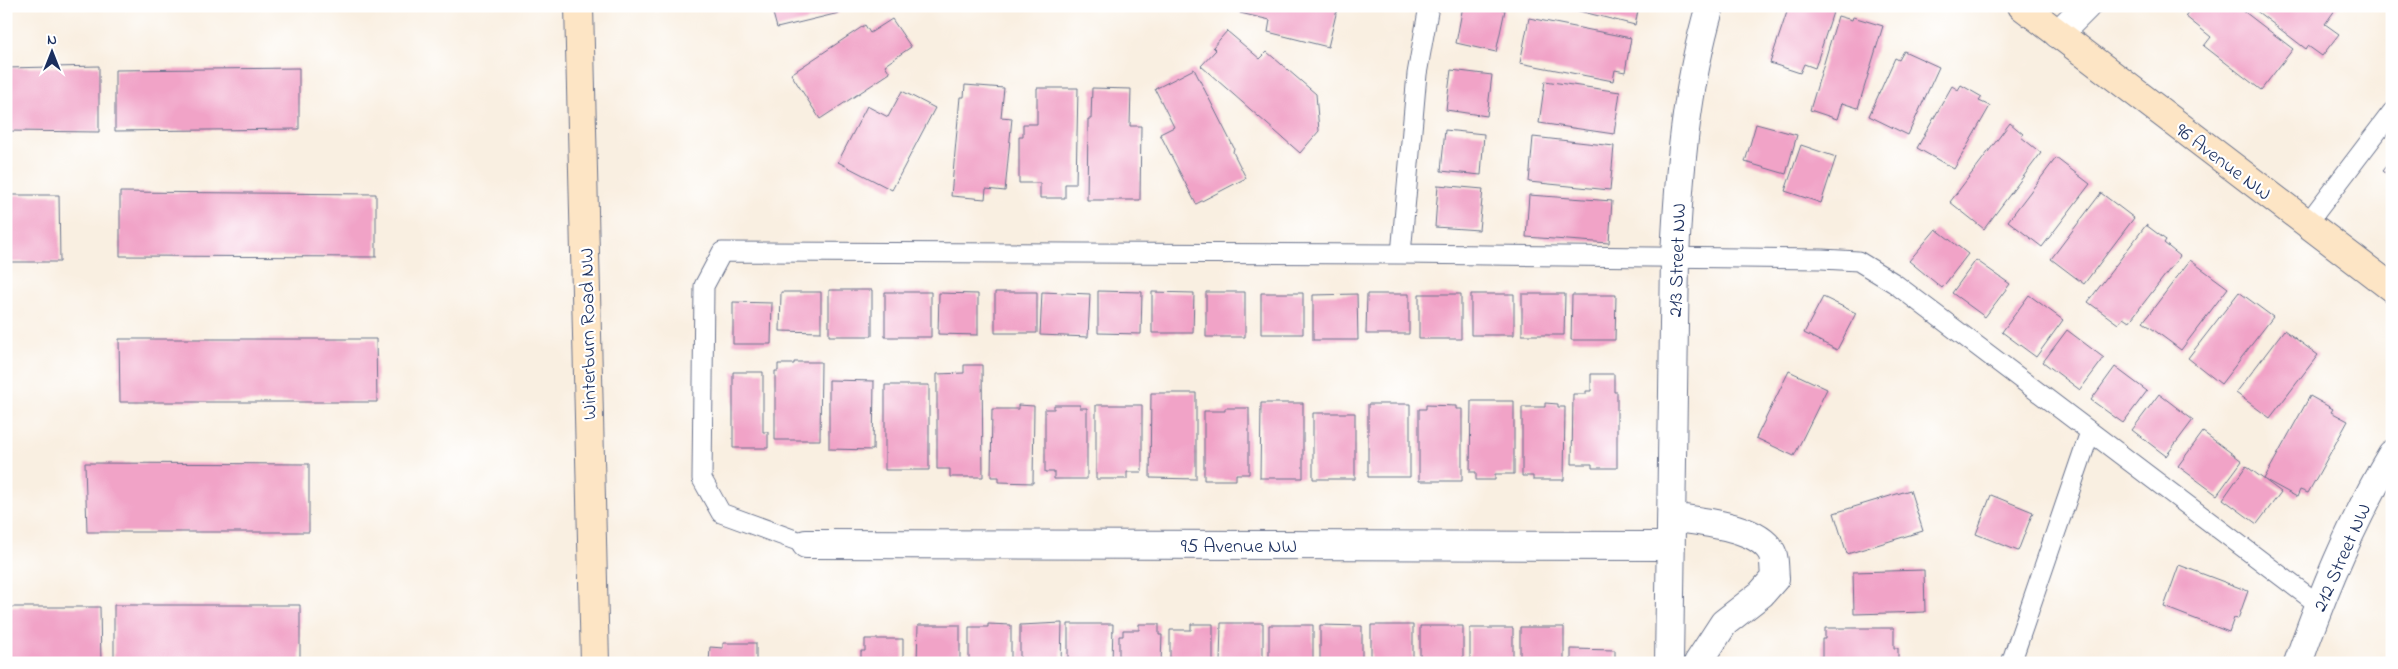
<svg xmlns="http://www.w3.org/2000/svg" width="2398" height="669" font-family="'Indie Flower',sans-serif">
  <rect width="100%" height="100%" fill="#fff"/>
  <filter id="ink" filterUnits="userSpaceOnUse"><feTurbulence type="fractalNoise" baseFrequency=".02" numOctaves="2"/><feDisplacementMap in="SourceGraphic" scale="10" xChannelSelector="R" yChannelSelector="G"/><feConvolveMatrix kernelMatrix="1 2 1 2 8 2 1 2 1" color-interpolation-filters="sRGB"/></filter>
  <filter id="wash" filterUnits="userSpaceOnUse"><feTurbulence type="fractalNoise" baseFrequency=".0096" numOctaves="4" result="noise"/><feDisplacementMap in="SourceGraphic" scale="20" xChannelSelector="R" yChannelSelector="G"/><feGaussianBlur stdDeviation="1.12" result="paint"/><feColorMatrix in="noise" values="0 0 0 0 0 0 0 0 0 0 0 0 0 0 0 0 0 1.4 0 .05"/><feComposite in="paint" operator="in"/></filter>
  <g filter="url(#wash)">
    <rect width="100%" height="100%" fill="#f9efe1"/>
    <g id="blocks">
      <!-- building -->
      <path fill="#f1a3c7" d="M771 6H837L839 13 777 28Z
        M1242 6H1338L1328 47 1268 32 1270 20 1240 13Z
        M1463 6H1487L1505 10 1496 52 1456 43Z
        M1559 6H1639L1635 25Z
        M1789 6H1835L1815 68 1804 64 1800 73 1770 63Z
        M2193 6H2237L2293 49 2261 90 2204 46 2211 37 2185 16Z
        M2250 6H2338L2325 24 2339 34 2322 56 2308 46 2306 49Z
        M1838 16 1852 20 1853 17 1883 26 1858 108 1842 103 1837 119 1810 110Z
        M1529 18 1631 38 1625 72 1615 70 1613 81 1520 63Z
        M892 19 911 47 885 65 890 73 820 119 791 74 865 25 870 33Z
        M1227 31 1260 59 1267 52 1316 94 1319 131 1300 153 1201 66 1216 50 1213 47Z
        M1904 51 1939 67 1908 135 1869 116 1895 58 1899 60Z
        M99 66V132L6 131V68Z
        M299 68V129L115 131V70Z
        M1194 69 1234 148 1233 152 1246 178 1196 204 1160 134 1174 127 1155 89Z
        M1451 70 1492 75 1487 116 1446 110Z
        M1545 81 1620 92 1614 134 1539 123Z
        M965 85 1004 88 1001 117 1012 118 1005 191 986 189 985 199 951 196 960 97H964Z
        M1961 85 1982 97 1979 101 1990 106 1954 169 1917 148 1952 86 1958 90Z
        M1037 88H1078L1076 184H1065V198H1040V183H1019V137H1023V124H1037Z
        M1092 88 1131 89 1130 126H1141L1140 200H1087L1088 119H1091Z
        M902 91 935 108 892 190 838 162 867 106 888 117Z
        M2010 123 2023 134 2021 137 2041 153 1984 229 1950 202Z
        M1756 124 1797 135 1786 174 1745 162Z
        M1445 130 1484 134 1481 175 1441 171Z
        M1533 137 1614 146 1610 190 1529 182Z
        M1801 145 1836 157 1821 203 1785 191Z
        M2056 158 2090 184 2042 247 2008 221Z
        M2392 160V178L2383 171Z
        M1438 185 1483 189 1479 230 1435 227Z
        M120 192 376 194V257L120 256Z
        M2101 193 2134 218 2084 284 2051 259Z
        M6 195H59L60 262H6Z
        M1529 195 1612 201 1609 243 1526 237Z
        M2146 225 2166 240 2164 243 2180 256 2129 322 2123 318 2118 324 2088 302Z
        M1936 229 1968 254 1942 288 1909 261Z
        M1976 260 2010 284 1985 317 1952 293Z
        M2190 260 2228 288 2181 350 2143 322Z
        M829 290H872V336H829Z
        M1098 291 1142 292 1141 334 1098 333Z
        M781 292H821V332L780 331Z
        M885 292H931V337H885Z
        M995 292H1037V333H995Z
        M1042 292 1090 294 1088 337 1040 335Z
        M1152 292 1194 293 1193 333H1152Z
        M1206 292H1245V337H1206Z
        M2239 292 2273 317 2221 384 2188 358Z
        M939 293 978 294V335L938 334Z
        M1261 293H1303V334H1261Z
        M1357 294 1358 340H1313V295Z
        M1367 294H1409V334H1366Z
        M1419 294H1461V339H1419Z
        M1471 294H1514V335H1471Z
        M1522 294H1565L1564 335H1522Z
        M1572 295H1616L1615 340H1571Z
        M2029 295 2063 320 2036 357 2002 332Z
        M1823 297 1856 313 1837 350 1804 333Z
        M733 302 772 303 771 344H733Z
        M2067 330 2104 358 2080 390 2043 362Z
        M2284 330 2318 355 2270 418 2236 393Z
        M119 339H376L377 402H120Z
        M794 362H821L820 440H775V371H778V364H794Z
        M964 365H982L983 477H950V469H937V374L964 373Z
        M2115 367 2147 391 2123 423 2091 400Z
        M1789 371 1827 389 1794 456 1756 438Z
        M733 372H763V432H768V448H733Z
        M1591 374H1614V392H1617V468H1592V464H1572L1573 394H1586V391H1591Z
        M829 380 874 381 873 450 829 449Z
        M885 385H929V470H885Z
        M1151 393H1196V479L1150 478Z
        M2159 394 2193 420 2166 456 2132 430Z
        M2310 396 2333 409 2331 412 2348 421 2308 493 2300 490 2297 497 2264 479Z
        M1471 401H1514V474H1495V480H1476V472H1470Z
        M1261 403H1303V478H1260Z
        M1545 403 1558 404V407H1565L1564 480H1533V476H1522V407H1545Z
        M1368 404H1410V477H1368Z
        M1018 405 1034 406 1033 483 999 482V477H991L992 409H1018Z
        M1054 405H1080V408H1087V479H1054V472H1045V409H1054Z
        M1096 405H1142V472H1127V479H1096Z
        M1426 405 1456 406V409H1462V481H1419V409H1426Z
        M1225 408H1249V474H1236V480H1204V411H1225Z
        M1313 413H1355V479H1313Z
        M2203 432 2242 461 2217 495 2178 466Z
        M85 463 309 464V532H87Z
        M2246 466 2281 492 2257 524 2223 499Z
        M1910 490 1923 531 1847 554 1834 513Z
        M1991 495 2033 512 2018 551 1976 534Z
        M2179 565 2248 591 2238 619 2234 618 2229 632 2164 607Z
        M1924 570 1925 612 1854 614 1853 572Z
        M114 605H300V663H114Z
        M6 607H100L101 663H6Z
        M1062 623 1061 663H1020V625Z
        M1221 623H1263V663H1220Z
        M988 624 1011 625V663H969V627H988Z
        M1068 624H1113L1112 663H1068Z
        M1139 624H1159V635H1162L1161 663H1119V636H1123V630H1139Z
        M1191 624H1213V663H1170V630H1191Z
        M918 625H960V663H917Z
        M1269 625H1313V663H1269Z
        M1320 625 1362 626V663H1320Z
        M1371 625H1413V663H1371Z
        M1420 626H1463V663H1420Z
        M1520 627H1564V663H1520Z
        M1470 628H1513V663H1470Z
        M1825 628H1894V648H1898V663H1822V639H1825Z
        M865 639H903V663H861V651H865Z
        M723 643H756V663H709L710 647 723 648Z
        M1571 649 1615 650V663H1571Z"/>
    </g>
  </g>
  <g filter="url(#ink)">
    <use href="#blocks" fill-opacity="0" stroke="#69728c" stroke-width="1"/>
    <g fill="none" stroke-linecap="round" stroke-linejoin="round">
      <defs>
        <path id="lane" d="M2307 224 2392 112
          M1401 254 1417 74 1429 6
          M806 544 721 513 702 479 704 286 722 252 1401 254 1822 259 1858 261 1894 283 2318 604
          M2011 663 2090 432"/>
        <path id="street" d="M2058 34 2086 6
          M1672 517C1699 522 1755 525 1771 551 1775 557 1774 570 1775 578L1761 594 1724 623 1698 663
          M806 544 1671 546
          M1669 663 1675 257C1679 172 1686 88 1710 6
          M2298 663C2323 591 2353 519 2392 454"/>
        <path id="secondary" d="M579 6 595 663
          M2022 6 2392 288"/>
      </defs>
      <!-- lane casing -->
      <use href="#lane" stroke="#69728c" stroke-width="21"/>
      <!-- street casing -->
      <use href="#street" stroke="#69728c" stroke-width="30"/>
      <!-- secondary casing -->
      <use href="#secondary" stroke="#69728c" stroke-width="30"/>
      <!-- lane -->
      <use href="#lane" stroke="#fff" stroke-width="19"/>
      <!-- street -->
      <use href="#street" stroke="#fff" stroke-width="28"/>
      <!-- secondary -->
      <use href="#secondary" stroke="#fde5c5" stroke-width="28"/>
    </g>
  </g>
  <g text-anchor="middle" stroke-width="4.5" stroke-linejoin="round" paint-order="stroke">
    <!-- street labels -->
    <g font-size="20" fill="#1b2f5e" stroke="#fff">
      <text transform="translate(2224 161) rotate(37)" y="7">96 Avenue NW</text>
      <text transform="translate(1676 260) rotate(-88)" y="7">213 Street NW</text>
      <text transform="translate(587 334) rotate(-91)" y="7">Winterburn Road NW</text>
      <text x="1239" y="552">95 Avenue NW</text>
      <text transform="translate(2341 557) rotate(-66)" y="7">212 Street NW</text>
    </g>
  </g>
  <!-- margin -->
  <rect width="2398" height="669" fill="none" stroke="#fff" stroke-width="25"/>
  <!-- north arrow -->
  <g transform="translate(52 52)" stroke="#ffffff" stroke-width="4" paint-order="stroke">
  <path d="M0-4L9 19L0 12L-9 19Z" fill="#1b2f5e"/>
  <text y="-8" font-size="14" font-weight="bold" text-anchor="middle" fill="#1b2f5e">N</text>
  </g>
</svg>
